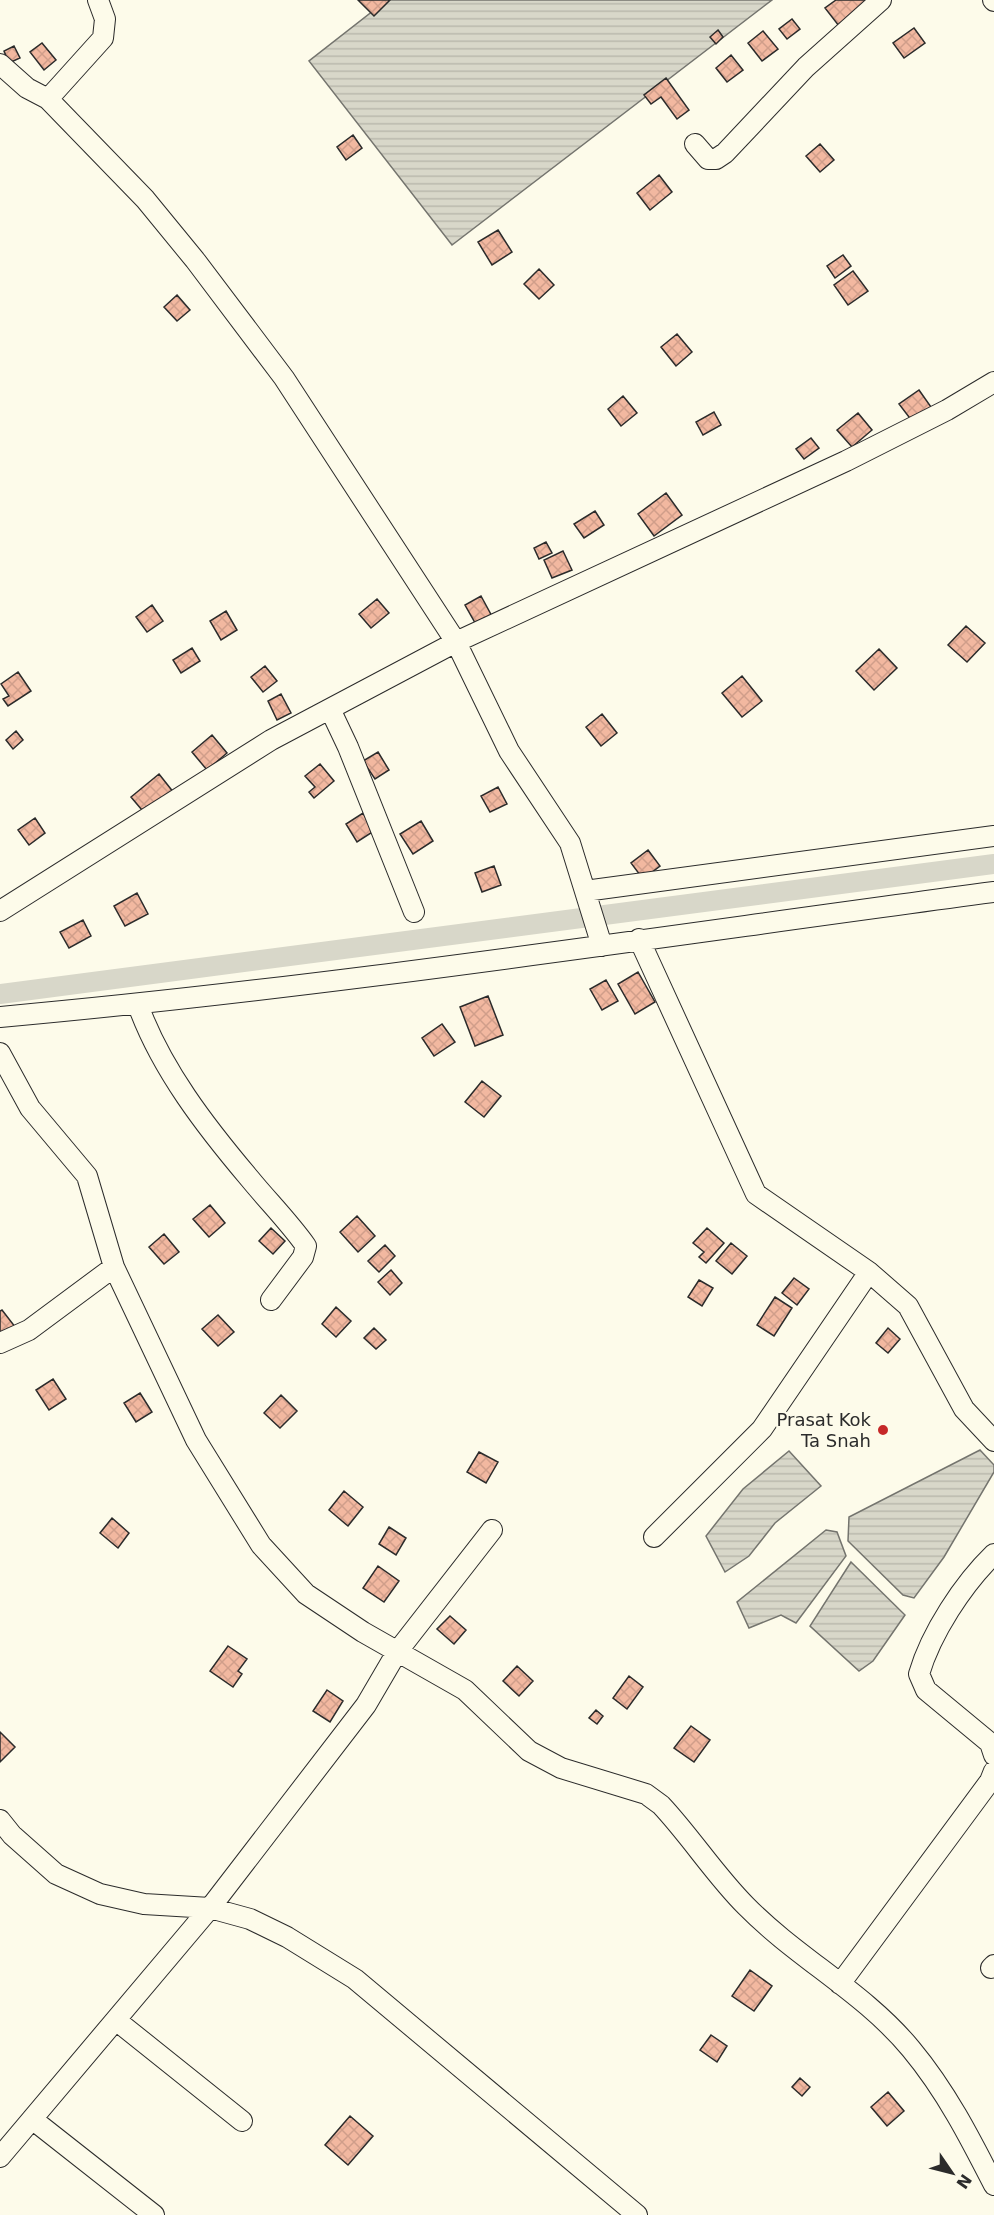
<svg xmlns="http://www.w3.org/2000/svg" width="994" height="2215" font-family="'DejaVu Sans',sans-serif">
  <defs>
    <pattern id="water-rules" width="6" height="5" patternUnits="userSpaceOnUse" patternTransform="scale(1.5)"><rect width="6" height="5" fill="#d8d7c9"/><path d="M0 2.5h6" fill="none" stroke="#bab9ad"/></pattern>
    <pattern id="building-cross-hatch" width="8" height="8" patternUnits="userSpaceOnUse" patternTransform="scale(1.5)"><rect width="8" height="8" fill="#f2b8a0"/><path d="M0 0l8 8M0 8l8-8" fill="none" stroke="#d09e8a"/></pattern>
  </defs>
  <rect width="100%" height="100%" fill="#fdfbea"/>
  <!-- water -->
  <path fill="url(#water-rules)" stroke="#74746e" stroke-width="1.5" d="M387 0H772L452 245 309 61Z
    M980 1450 994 1465V1472L944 1557 914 1598 903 1595 848 1541 849 1517Z
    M789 1451 821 1486 775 1523 749 1556 725 1572 706 1536 743 1489Z
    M826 1530 837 1532 846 1556 796 1623 781 1615 749 1628 737 1602Z
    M851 1562 905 1615 873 1661 859 1671 810 1626Z"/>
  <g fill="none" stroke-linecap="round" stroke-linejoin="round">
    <!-- canal -->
    <path stroke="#d8d7c9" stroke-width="20" d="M0 994 994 864"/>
  </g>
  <!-- building -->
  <path fill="url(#building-cross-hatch)" stroke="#2b2b2b" stroke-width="1.5" d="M358 0H390L374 16Z
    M836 0H866L869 4 839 26 825 8Z
    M792 19 800 29 787 39 779 29Z
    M914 28 925 43 904 58 893 43Z
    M718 30 723 37 716 44 710 37Z
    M763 31 778 49 762 61 748 43Z
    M42 43 56 60 44 70 30 52Z
    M14 46 20 58 9 63 4 51Z
    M731 55 743 70 727 82 716 68Z
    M666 78 689 110 677 119 661 97 651 104 644 95Z
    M353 135 362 148 346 160 337 147Z
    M820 144 834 160 820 172 806 156Z
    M659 175 672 192 650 210 637 193Z
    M498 230 512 252 492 265 478 242Z
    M843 255 851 266 835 278 827 266Z
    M539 269 554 285 539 299 524 284Z
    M853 271 868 291 848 305 834 285Z
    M177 295 190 310 177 321 164 307Z
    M677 334 692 352 676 366 661 347Z
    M919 390 931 407 912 421 899 404Z
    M623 396 637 413 621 426 608 409Z
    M714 412 721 425 703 435 696 422Z
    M858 413 872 430 852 447 837 430Z
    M811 438 819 448 804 459 796 449Z
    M666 493 682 515 654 536 638 514Z
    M595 511 604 525 584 538 574 524Z
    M546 542 552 553 539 559 534 548Z
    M563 551 572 570 552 578 544 560Z
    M481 596 494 620 478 628 465 605Z
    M377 599 389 613 371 628 359 614Z
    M152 605 163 621 147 632 136 617Z
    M226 611 237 630 221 640 210 621Z
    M966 626 985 643 967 662 948 645Z
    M192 648 200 661 181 673 173 660Z
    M879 649 897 668 874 690 856 671Z
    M265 666 277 681 263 692 251 677Z
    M18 672 31 691 8 706 3 699 9 696 1 684Z
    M742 676 762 701 742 717 722 693Z
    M281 694 291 713 277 720 268 701Z
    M602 714 617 733 601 746 586 727Z
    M16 731 23 740 13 749 6 740Z
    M212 735 227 753 207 770 192 752Z
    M378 752 389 770 375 779 363 761Z
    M320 764 334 781 314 798 309 792 315 787 305 776Z
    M159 774 174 793 147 816 131 797Z
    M498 787 507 804 490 812 481 796Z
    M363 813 374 831 357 842 346 824Z
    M35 818 45 833 29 845 18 830Z
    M421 821 433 841 413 854 400 834Z
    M648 850 660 866 643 879 631 863Z
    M494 866 501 885 482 892 475 873Z
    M137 893 148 914 125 926 114 906Z
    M83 920 91 936 69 948 60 932Z
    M638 972 655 1002 635 1014 618 984Z
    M606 980 618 1001 602 1010 590 989Z
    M488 996 503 1035 475 1046 460 1007Z
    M442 1024 455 1042 434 1056 422 1038Z
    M482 1081 501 1096 484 1117 465 1102Z
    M210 1205 225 1223 209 1237 193 1219Z
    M357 1216 375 1236 358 1252 340 1232Z
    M271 1228 285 1241 273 1254 259 1241Z
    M707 1228 724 1243 706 1263 699 1257 704 1252 693 1243Z
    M164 1234 179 1252 164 1264 149 1247Z
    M731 1243 747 1256 732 1274 716 1261Z
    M385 1245 395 1256 379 1272 368 1261Z
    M391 1270 402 1283 390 1295 378 1282Z
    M794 1278 809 1289 797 1305 782 1293Z
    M699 1280 713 1288 702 1306 688 1297Z
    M775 1297 792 1308 774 1336 757 1325Z
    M336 1307 351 1321 336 1337 322 1324Z
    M2 1310 16 1328 0 1340V1311Z
    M218 1315 234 1332 218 1346 202 1329Z
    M374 1328 386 1340 376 1349 364 1338Z
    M888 1328 900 1339 888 1353 876 1343Z
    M53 1379 66 1399 49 1410 36 1390Z
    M140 1393 152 1412 136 1422 124 1403Z
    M281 1395 297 1411 280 1428 264 1413Z
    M479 1452 498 1462 486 1483 467 1472Z
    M344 1491 363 1507 348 1526 329 1510Z
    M112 1518 129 1533 118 1548 100 1533Z
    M389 1527 406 1538 396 1555 379 1544Z
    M378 1566 399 1581 384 1602 363 1588Z
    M450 1616 466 1630 454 1644 437 1629Z
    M228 1646 247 1659 238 1671 242 1674 233 1687 210 1671Z
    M517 1666 533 1681 519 1696 503 1681Z
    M629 1676 643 1687 627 1709 613 1698Z
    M327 1690 343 1701 330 1722 313 1711Z
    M596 1710 603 1716 597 1724 589 1718Z
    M691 1726 710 1740 694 1762 674 1748Z
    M0 1732 15 1747 0 1762Z
    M750 1970 772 1986 754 2011 732 1996Z
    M711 2035 727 2046 717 2062 700 2050Z
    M800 2078 810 2087 802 2096 792 2087Z
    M888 2092 904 2111 887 2126 871 2107Z
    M350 2116 373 2136 348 2165 325 2145Z"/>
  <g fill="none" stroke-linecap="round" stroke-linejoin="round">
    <defs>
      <path id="minor" d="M98 0 105 19 103 38 48 99 145 199 195 260 284 378 456 642 509 751 570 843 602 946
        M993 0 994 1
        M0 64 27 88 48 99
        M695 144 708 159H716L725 153 806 67 881 0
        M330 709 348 747 414 912
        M585 891 994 836
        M0 911 271 740 456 642 846 461 947 410 994 382
        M639 939 756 1194 869 1272 908 1306 964 1409 994 1441
        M138 1005C161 1069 206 1127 250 1179 268 1201 289 1222 306 1246L303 1257 271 1300
        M0 1017C333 987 663 936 994 892
        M0 1053 30 1108 87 1176 114 1267 196 1440 261 1545 306 1594 363 1632 465 1690 529 1751 561 1768 646 1794 661 1805C691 1837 715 1875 746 1906 797 1958 865 1993 911 2049 946 2091 970 2138 994 2185
        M0 1343 29 1330 114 1267
        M654 1537 762 1429 869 1272
        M994 1554C963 1584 931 1633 919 1674L926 1690 990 1743 994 1755
        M0 1820 12 1835 56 1874 100 1894 144 1904 210 1908 250 1919 287 1937 355 1979 637 2215
        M991 1968 994 1965
        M840 1984 990 1781 994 1771
        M117 2021 242 2121
        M32 2119 154 2215
        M0 2157 210 1908 366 1705 397 1652 492 1530"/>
    </defs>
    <!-- minor casing -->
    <use href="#minor" stroke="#2b2b2b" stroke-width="22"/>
    <!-- minor -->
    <use href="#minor" stroke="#fdfbea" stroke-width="20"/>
  </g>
  <!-- markers -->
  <circle fill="#c62828" stroke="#fdfbea" stroke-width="2" cx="883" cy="1430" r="6"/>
  <g text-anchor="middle" stroke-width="4.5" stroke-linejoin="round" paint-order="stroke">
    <!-- poi labels -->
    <g font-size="18" fill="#2b2b2b" stroke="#fdfbea" text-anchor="end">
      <text x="871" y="1426">Prasat Kok<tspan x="871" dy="21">Ta Snah</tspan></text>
    </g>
  </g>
  <!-- north arrow -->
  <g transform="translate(952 2173) rotate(125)" stroke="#fdfbea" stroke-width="4.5" paint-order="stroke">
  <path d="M0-4.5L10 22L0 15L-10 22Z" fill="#2b2b2b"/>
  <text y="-9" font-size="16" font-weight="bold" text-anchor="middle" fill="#2b2b2b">N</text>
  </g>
</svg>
